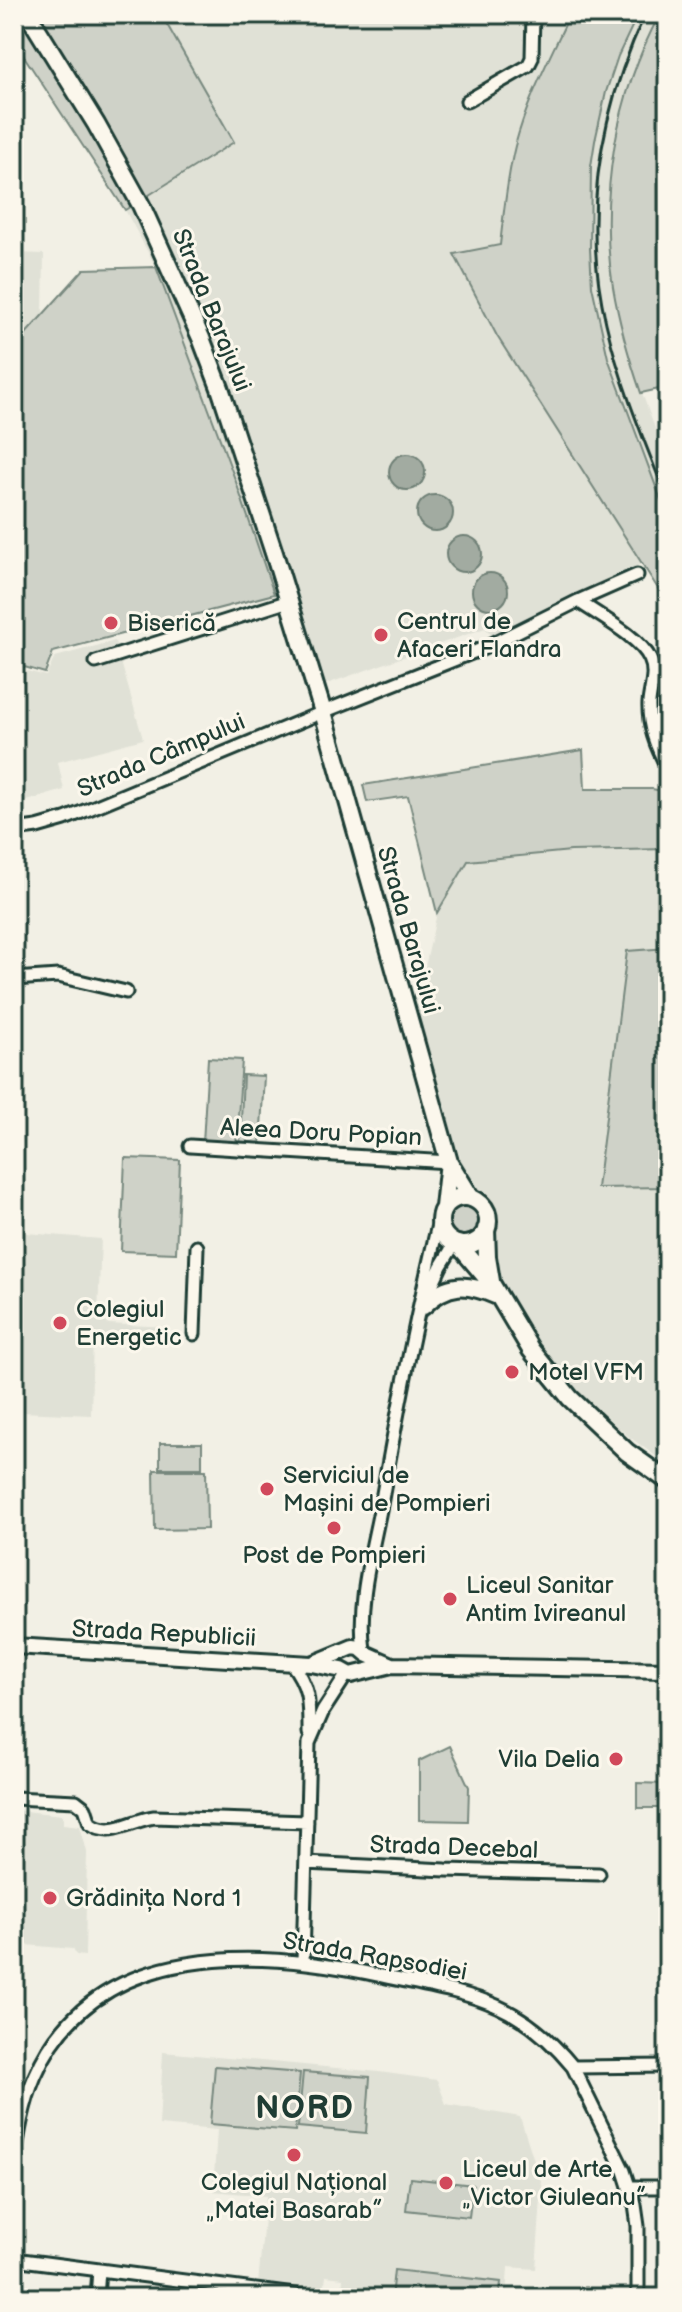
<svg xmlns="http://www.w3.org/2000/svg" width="682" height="2312" font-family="'Balsamiq Sans',sans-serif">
  <rect width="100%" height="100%" fill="#f2f0e5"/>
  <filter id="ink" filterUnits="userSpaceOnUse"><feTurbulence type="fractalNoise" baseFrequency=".0125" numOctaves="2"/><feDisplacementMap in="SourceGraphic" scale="16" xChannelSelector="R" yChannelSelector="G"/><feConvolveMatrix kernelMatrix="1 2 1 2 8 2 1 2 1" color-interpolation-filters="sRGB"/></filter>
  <g filter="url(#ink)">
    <!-- built -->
    <path fill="#e0e1d6" d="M161 14H570L532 95 507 186 500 245 455 254 497 336 643 563 493 636 485 628 324 685 294 589 274 594 156 267 125 210 234 142Z
      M638 14H660L638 61 615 145 609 198V250L613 285 627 352 668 464V519L608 358 592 286 590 249 591 166 595 141 606 92 618 56Z
      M14 185 20 186 17 253 44 254 43 314 14 347Z
      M115 641 143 739 58 762 64 790 27 801 14 802V670L19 669 46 676 55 657Z
      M665 848 668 849V948L627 952 598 1188 668 1187V1465L628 1436 581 1394 529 1332 513 1304 500 1278 453 1136 416 1008 437 913 467 861 571 851Z
      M14 1232 101 1239 98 1314 103 1321 109 1324 168 1327 167 1340 93 1336 91 1415 20 1412 21 1383 14 1382Z
      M14 1810 63 1815V1824L80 1826 87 1852 85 1956 76 1955 73 1949 14 1944Z
      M163 2052 379 2072 437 2080 446 2104 520 2117 542 2185 536 2269 508 2267 506 2298H359L342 2296 343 2278 326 2276 324 2291 258 2285 266 2196 213 2191 217 2130 159 2125Z"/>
    <!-- green -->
    <path fill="#cfd2c8" stroke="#77887e" stroke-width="2" d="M14 14H161L234 142 125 210 14 41Z
      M570 14H638L618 56 606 92 595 141 591 166 590 249 592 286 608 358 668 519V621L664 598 497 336 454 254 500 245C504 211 507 178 515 146 527 100 550 57 570 14Z
      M660 14H668V387L641 393C629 358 619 323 613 287 598 195 616 95 660 14Z
      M156 267 236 482 274 594 53 652 45 673 14 664V347L84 269Z
      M583 750 585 789H652L668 792V849L571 851 468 861 437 913 408 796 367 802 363 785Z
      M668 948V1187L597 1188 627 951Z
      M208 1058 242 1060 236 1145 203 1143Z
      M243 1075 264 1076 260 1145 240 1144Z
      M125 1158 180 1160 176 1253 121 1251Z
      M449 1220a15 15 0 1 1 30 0a15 15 0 1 1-30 0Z
      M160 1443H202V1468H160Z
      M154 1470H206L207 1529 155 1530Z
      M450 1746 469 1787 468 1821 419 1820V1761Z
      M637 1783 668 1784V1808H637Z
      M215 2066 300 2073 295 2131 210 2124Z
      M303 2072 370 2077 366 2133 298 2127Z
      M410 2178 473 2185 469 2217 406 2210Z
      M394 2270 501 2282 499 2298H391Z"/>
    <!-- water -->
    <path fill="#a2aba1" stroke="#6e7f75" stroke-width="2" d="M389 472a18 18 0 1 1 36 0a18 18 0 1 1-36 0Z
      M417 513a18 18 0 1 1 36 0a18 18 0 1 1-36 0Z
      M446 554a18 18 0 1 1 36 0a18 18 0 1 1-36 0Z
      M472 591a18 18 0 1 1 36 0a18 18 0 1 1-36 0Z"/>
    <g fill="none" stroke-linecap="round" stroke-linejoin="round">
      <defs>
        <path id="minor" d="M467 101 528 66 532 58 533 14
          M578 601C598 615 641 638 650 659 657 673 650 689 649 703 648 725 657 749 668 768
          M96 662 289 601
          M14 830 37 827 65 819 323 712 484 648 578 601 637 575
          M14 979 58 976 126 992
          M190 1146 449 1162
          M426 1298 441 1266 455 1243
          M194 1334 197 1247
          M364 1650C357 1603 372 1552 381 1505 398 1408 417 1312 440 1216
          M291 1663C310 1687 309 1703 309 1733
          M14 1798 76 1801 85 1808 90 1823C110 1838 132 1820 154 1817L307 1822
          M306 1863 446 1870 599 1874
          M303 1961 309 1743 323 1711 347 1674
          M573 2067 668 2066
          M14 2164C18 2134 23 2104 35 2076 94 1938 262 1949 382 1976 465 1994 516 1997 573 2067L624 2171 635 2205 638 2226V2298
          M630 2187H668
          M14 2259 318 2298
          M97 2298 99 2270"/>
        <path id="major" d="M14 1646 311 1664 342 1670 351 1675 392 1665 668 1670
          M312 1664 353 1647 360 1648 367 1654 392 1665"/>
        <path id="highway" d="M28 14 96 124 141 205 201 338 220 388 274 553 323 712 449 1162 471 1198
          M440 1221a24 24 0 1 1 48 0a24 24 0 1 1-48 0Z
          M444 1207 449 1162
          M486 1229 487 1257 491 1281
          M458 1244 491 1283 531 1350 570 1398 627 1452 668 1481
          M423 1306C448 1281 467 1283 498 1296"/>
      </defs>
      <!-- minor casing -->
      <use href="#minor" stroke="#1f3d34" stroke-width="17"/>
      <!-- major casing -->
      <use href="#major" stroke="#1f3d34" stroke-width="20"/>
      <!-- highway casing -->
      <use href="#highway" stroke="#1f3d34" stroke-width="22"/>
      <!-- minor -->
      <use href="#minor" stroke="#fbf7ec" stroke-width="11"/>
      <!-- major -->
      <use href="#major" stroke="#fbf7ec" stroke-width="14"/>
      <!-- highway -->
      <use href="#highway" stroke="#fbf7ec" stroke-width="16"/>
      <!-- rail -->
      <path stroke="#1f3d34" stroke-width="3" d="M645 14C600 112 581 216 606 323 620 384 645 443 668 501"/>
    </g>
  </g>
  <!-- markers -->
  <g fill="#d1495b" stroke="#fbf7ec" stroke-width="3">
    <circle cx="111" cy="623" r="8"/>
    <circle cx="381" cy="635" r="8"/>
    <circle cx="60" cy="1323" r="8"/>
    <circle cx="512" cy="1372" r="8"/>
    <circle cx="267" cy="1489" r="8"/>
    <circle cx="334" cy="1528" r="8"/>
    <circle cx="450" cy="1599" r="8"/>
    <circle cx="616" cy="1759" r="8"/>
    <circle cx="50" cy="1898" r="8"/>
    <circle cx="294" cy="2155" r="8"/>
    <circle cx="446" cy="2183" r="8"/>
  </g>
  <g text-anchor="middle" stroke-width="6" stroke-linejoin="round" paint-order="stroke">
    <!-- street labels -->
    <g font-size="24" fill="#1f3d34" stroke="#fbf7ec">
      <text transform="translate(212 310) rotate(68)" y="8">Strada Barajului</text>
      <text transform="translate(161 755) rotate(-23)" y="8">Strada Câmpului</text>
      <text transform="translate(409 930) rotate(74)" y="8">Strada Barajului</text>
      <text transform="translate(321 1132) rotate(3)" y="8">Aleea Doru Popian</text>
      <text transform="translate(164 1633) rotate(3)" y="8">Strada Republicii</text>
      <text transform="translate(454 1847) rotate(2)" y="8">Strada Decebal</text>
      <text transform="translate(375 1956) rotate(10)" y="8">Strada Rapsodiei</text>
    </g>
    <!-- poi labels -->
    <g font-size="24" fill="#1f3d34" stroke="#fbf7ec" text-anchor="start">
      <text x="397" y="629">Centrul de<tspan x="397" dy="28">Afaceri Flandra</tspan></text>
      <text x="127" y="631">Biserică</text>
      <text x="76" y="1317">Colegiul<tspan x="76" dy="28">Energetic</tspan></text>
      <text x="528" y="1380">Motel VFM</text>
      <text x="283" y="1483">Serviciul de<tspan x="283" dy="28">Mașini de Pompieri</tspan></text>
      <text x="334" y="1563" text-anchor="middle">Post de Pompieri</text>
      <text x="466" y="1593">Liceul Sanitar<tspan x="466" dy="28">Antim Ivireanul</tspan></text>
      <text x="600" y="1767" text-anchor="end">Vila Delia</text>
      <text x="66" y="1906">Grădinița Nord 1</text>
      <text x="462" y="2177">Liceul de Arte<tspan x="462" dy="28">„Victor Giuleanu”</tspan></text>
      <text x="294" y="2190" text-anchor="middle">Colegiul Național<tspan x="294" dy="28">„Matei Basarab”</tspan></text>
    </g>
    <!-- district labels -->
    <g font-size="32" font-weight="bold" letter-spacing="2" fill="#1f3d34" stroke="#fbf7ec">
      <text x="305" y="2118">NORD</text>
    </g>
  </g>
  <!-- margin -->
  <rect width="682" height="2312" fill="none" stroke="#fbf7ec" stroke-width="48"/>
  <rect x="24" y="24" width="634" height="2264" fill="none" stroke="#1f3d34" stroke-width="3" filter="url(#ink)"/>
</svg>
